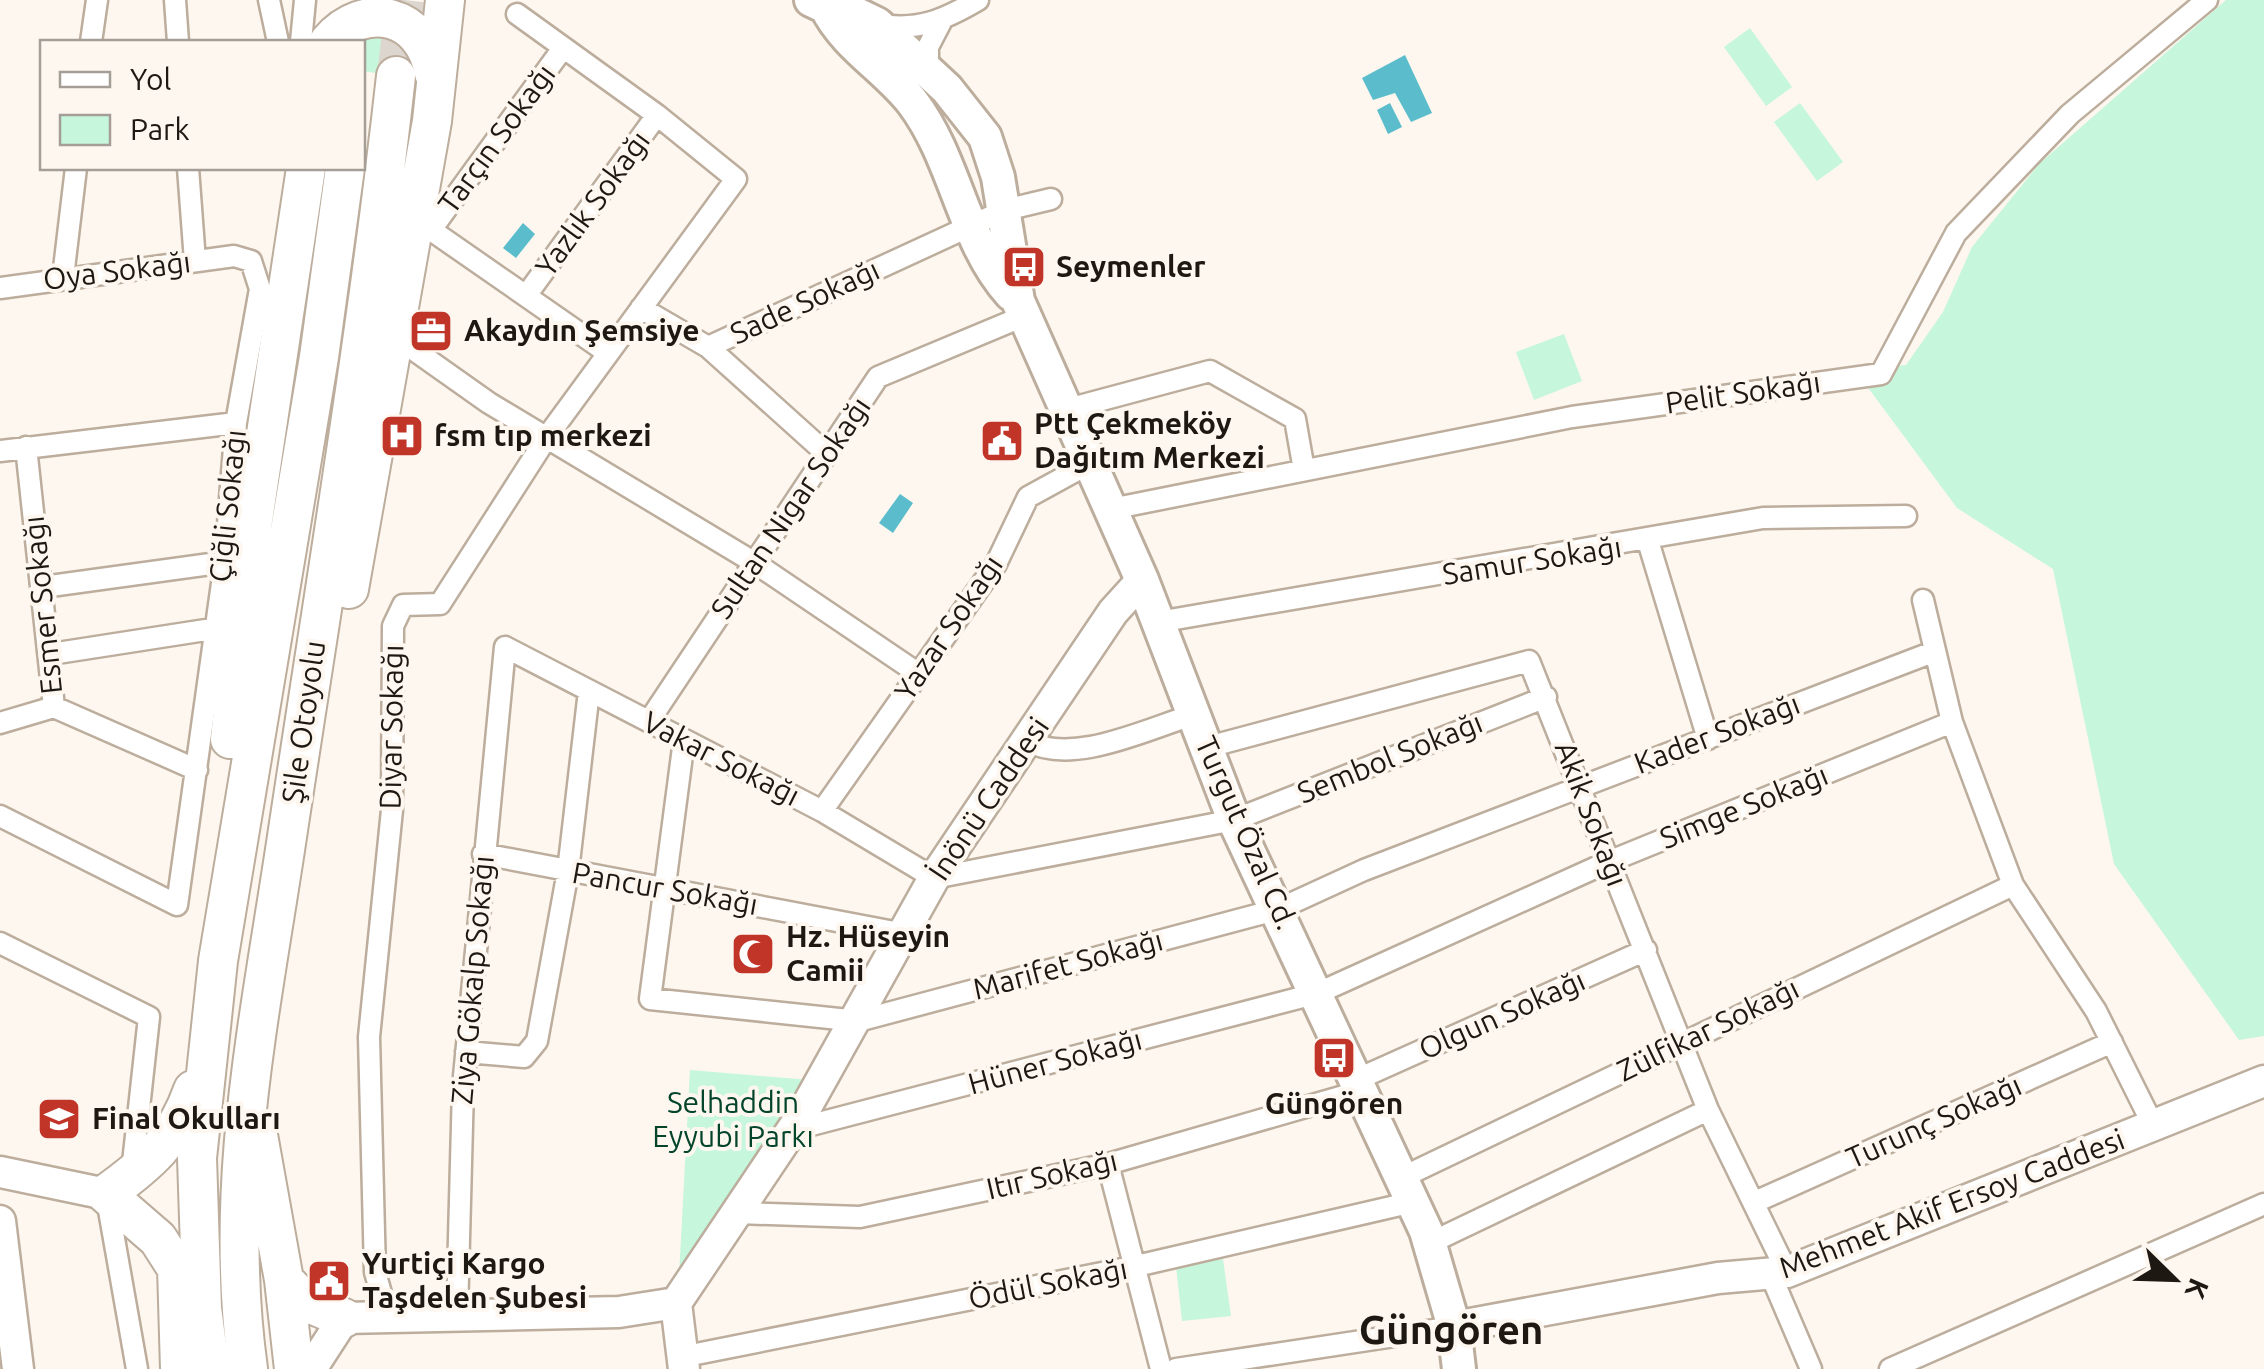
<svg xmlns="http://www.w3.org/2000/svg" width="2264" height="1369" font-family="Ubuntu,sans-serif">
  <rect width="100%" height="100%" fill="#fdf7f0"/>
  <!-- green -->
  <path fill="#c6f6dc" d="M2226 0H2264V1036L2239 1040 2114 864 2053 569 1957 508 1855 370 1906 365 1943 312 1972 247 2039 164Z
    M368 28 407 37 419 80 363 71 362 42H355Z
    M1750 28 1792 87 1766 106 1724 47Z
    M1800 103 1843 162 1817 181 1774 122Z
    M1564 334 1582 381 1534 400 1516 352Z
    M690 1070 810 1080 679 1276Z
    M1223 1259 1231 1316 1182 1321 1176 1266Z"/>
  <!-- water -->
  <path fill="#5bbdcb" d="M1405 55 1432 113 1411 122 1395 93 1373 100 1362 78Z
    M1390 103 1402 127 1388 134 1377 110Z
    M523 223 535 234 516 258 503 248Z
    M900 494 913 503 893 533 879 523Z"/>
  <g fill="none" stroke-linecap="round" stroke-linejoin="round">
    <!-- highway-tunnel -->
    <path stroke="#dcd6cf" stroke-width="38" stroke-dasharray="38 19" stroke-linecap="butt" d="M396 76 405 0"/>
    <defs>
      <path id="street" d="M175 0 178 42
        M269 0 278 42
        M877 24C917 32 944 20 978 0
        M91 42 97 0
        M301 42 305 0
        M563 48 431 230 608 353
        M928 71V47L941 22
        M188 168 195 261
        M63 277 76 168
        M0 288 234 256 251 261 260 289 236 423 225 562 177 905 0 816
        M528 293 657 115
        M641 308 708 347 1005 210 1051 199
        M407 345 489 403 755 563 919 674
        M708 347 827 454
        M1068 409 1210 371 1295 419 1304 470
        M0 451 236 423
        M1111 509 1572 417 1881 374 1956 233 2070 114 2207 0
        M1648 541 1708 739
        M43 587 225 562
        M1923 600 1952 722 2013 885 2096 1011 2154 1127
        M1158 622 1763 518 1906 516
        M51 654 212 629
        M54 707 197 770
        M649 721 878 377 1024 316
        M0 723 54 707 26 447
        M684 740 650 999 858 1021 1279 909 1364 870 1933 652
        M1027 741C1073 766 1146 729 1193 715
        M1208 747 1529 661 1708 1110 1787 1272
        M822 811 996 564 1028 497 1090 463
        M483 854 905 934
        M0 943 149 1017 132 1172
        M466 1052 524 1057 537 1041 568 871 589 691
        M1358 1079 1646 950
        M792 1130 1318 993 1608 862 1952 722
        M1108 1164 1161 1369
        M1403 1177 2013 885
        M107 1199 137 1369
        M1755 1202 2112 1042
        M737 1213 860 1217 1108 1164 1361 1091
        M1430 1243 1708 1110
        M1770 1273 1811 1369
        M457 1314 463 1087 505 647 822 811 934 878 1234 820 1546 697
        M388 1318 375 1272 369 1037 392 810 393 626 403 605 440 604 547 437 736 179 657 115 517 14
        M681 1357 1132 1267 1413 1202
        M1176 1369 1454 1327
        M1890 1369 2264 1204"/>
      <path id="secondary" d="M0 1172 106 1194
        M0 1221 18 1369
        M676 1303 684 1369
        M1454 1327 1718 1278 1787 1272 2264 1081
        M311 1369 344 1318 619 1312 676 1303 800 1118 934 878 1113 612 1142 580"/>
      <path id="primary" d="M811 0 826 7H842L877 24 947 89 985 137 998 177 1018 301 1142 580 1234 820 1426 1231 1454 1327 1459 1369
        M826 7C845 46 887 69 913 103 956 160 963 241 1011 294"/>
      <path id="highway" d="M329 42C364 0 424 13 434 73
        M349 589 432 121 445 0
        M230 739 252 527 306 168
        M193 1090C175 1141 149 1163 106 1194L158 1239 199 1303
        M258 1135 284 1280 294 1369
        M177 1267 180 1369
        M284 1280 304 1301 344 1318
        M210 1369 202 1308 197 1158 218 961 319 357 345 168
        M248 1369C222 1183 261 1013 288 830 326 579 368 328 396 76"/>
    </defs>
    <!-- street casing -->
    <use href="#street" stroke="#bcad9c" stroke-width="25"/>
    <!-- secondary casing -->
    <use href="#secondary" stroke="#bcad9c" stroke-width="35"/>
    <!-- primary casing -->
    <use href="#primary" stroke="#bcad9c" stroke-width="38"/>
    <!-- highway casing -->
    <use href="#highway" stroke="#bcad9c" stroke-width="42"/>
    <!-- street -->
    <use href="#street" stroke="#fff" stroke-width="20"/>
    <!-- secondary -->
    <use href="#secondary" stroke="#fff" stroke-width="30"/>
    <!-- primary -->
    <use href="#primary" stroke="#fff" stroke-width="32"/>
    <!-- highway -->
    <use href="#highway" stroke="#fff" stroke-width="38"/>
  </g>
  <!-- icons -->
  <defs>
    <symbol id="bus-square" viewBox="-11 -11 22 22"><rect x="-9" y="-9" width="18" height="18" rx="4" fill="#c13428" stroke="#fdf7f0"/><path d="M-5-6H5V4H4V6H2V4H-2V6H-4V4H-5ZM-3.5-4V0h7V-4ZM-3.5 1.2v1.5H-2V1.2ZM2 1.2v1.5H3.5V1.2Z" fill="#fff"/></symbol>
    <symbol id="office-square" viewBox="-11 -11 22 22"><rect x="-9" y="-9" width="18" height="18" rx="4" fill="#c13428" stroke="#fdf7f0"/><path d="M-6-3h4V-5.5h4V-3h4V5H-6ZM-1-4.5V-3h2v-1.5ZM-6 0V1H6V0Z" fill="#fff"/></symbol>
    <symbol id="hospital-square" viewBox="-11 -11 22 22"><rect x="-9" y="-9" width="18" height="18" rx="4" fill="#c13428" stroke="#fdf7f0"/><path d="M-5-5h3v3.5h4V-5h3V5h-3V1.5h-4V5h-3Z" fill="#fff"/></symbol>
    <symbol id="civic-square" viewBox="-11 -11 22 22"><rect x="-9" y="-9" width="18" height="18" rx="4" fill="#c13428" stroke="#fdf7f0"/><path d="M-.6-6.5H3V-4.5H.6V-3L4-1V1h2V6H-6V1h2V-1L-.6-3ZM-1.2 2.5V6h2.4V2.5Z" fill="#fff"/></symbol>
    <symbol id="mosque-square" viewBox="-11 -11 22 22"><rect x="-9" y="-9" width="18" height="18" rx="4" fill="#c13428" stroke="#fdf7f0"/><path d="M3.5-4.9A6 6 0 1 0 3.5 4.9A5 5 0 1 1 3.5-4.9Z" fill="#fff"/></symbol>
    <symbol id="school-square" viewBox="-11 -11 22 22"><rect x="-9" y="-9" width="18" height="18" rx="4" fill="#c13428" stroke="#fdf7f0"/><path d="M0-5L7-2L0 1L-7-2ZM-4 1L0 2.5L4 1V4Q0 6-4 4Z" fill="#fff"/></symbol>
  </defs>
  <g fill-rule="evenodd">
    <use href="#bus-square" x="999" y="242" width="50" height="50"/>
    <use href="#office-square" x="406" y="306" width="50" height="50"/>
    <use href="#hospital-square" x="377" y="411" width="50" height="50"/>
    <use href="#civic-square" x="977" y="416" width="50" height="50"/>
    <use href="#mosque-square" x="728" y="929" width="50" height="50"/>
    <use href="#bus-square" x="1309" y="1033" width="50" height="50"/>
    <use href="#school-square" x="34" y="1094" width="50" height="50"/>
    <use href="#civic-square" x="304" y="1256" width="50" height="50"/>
  </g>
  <g text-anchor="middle" stroke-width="8" stroke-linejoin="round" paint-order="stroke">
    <!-- street labels -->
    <g font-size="30" fill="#1e1812" stroke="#fdf7f0">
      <text transform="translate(497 139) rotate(-54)" y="10">Tarçın Sokağı</text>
      <text transform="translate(593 204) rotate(-54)" y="10">Yazlık Sokağı</text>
      <text transform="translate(117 271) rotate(-7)" y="10">Oya Sokağı</text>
      <text transform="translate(805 302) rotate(-25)" y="10">Sade Sokağı</text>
      <text transform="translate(1743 393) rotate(-8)" y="10">Pelit Sokağı</text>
      <text transform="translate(228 506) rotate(-84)" y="10">Çiğli Sokağı</text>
      <text transform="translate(791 508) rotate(-56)" y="10">Sultan Nigar Sokağı</text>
      <text transform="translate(1532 561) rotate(-9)" y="10">Samur Sokağı</text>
      <text transform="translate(43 605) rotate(-96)" y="10">Esmer Sokağı</text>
      <text transform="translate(949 628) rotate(-56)" y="10">Yazar Sokağı</text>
      <text transform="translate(304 722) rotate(-82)" y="10">Şile Otoyolu</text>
      <text transform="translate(392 727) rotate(-89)" y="10">Diyar Sokağı</text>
      <text transform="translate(1717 734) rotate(-21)" y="10">Kader Sokağı</text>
      <text transform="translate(1390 758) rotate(-22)" y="10">Sembol Sokağı</text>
      <text transform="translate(721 759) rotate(27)" y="10">Vakar Sokağı</text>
      <text transform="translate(989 799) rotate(-56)" y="10">İnönü Caddesi</text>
      <text transform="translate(1744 807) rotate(-22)" y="10">Simge Sokağı</text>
      <text transform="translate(1591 814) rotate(69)" y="10">Akik Sokağı</text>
      <text transform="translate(1246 833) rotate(66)" y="10">Turgut Özal Cd.</text>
      <text transform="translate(665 889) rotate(10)" y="10">Pancur Sokağı</text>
      <text transform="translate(1068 965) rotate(-15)" y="10">Marifet Sokağı</text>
      <text transform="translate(473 980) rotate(-85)" y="10">Ziya Gökalp Sokağı</text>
      <text transform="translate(1502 1015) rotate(-24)" y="10">Olgun Sokağı</text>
      <text transform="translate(1708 1030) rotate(-26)" y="10">Zülfikar Sokağı</text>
      <text transform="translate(1055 1062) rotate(-15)" y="10">Hüner Sokağı</text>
      <text transform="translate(1934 1122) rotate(-24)" y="10">Turunç Sokağı</text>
      <text transform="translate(1052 1175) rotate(-13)" y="10">Itır Sokağı</text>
      <text transform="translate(1952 1204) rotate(-21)" y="10">Mehmet Akif Ersoy Caddesi</text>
      <text transform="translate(1048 1284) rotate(-11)" y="10">Ödül Sokağı</text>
    </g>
    <!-- poi labels -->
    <g font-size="30" font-weight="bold" fill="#1e1812" stroke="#fdf7f0" text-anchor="start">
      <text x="1056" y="277">Seymenler</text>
      <text x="464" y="341">Akaydın Şemsiye</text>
      <text x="1034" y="434">Ptt Çekmeköy<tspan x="1034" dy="34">Dağıtım Merkezi</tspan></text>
      <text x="434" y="446">fsm tıp merkezi</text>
      <text x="786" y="947">Hz. Hüseyin<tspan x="786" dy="34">Camii</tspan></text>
      <text x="1334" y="1114" text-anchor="middle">Güngören</text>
      <text x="92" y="1129">Final Okulları</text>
      <text x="362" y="1274">Yurtiçi Kargo<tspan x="362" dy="34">Taşdelen Şubesi</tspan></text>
    </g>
    <!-- park labels -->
    <g font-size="30" fill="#03442b" stroke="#fdf7f0">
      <text x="733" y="1113">Selhaddin<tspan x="733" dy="34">Eyyubi Parkı</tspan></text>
    </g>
    <!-- district labels -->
    <g font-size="40" font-weight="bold" fill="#1e1812" stroke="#fdf7f0">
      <text x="1451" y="1344">Güngören</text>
    </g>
  </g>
  <!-- legend -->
  <rect x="40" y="40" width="325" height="130" fill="#fdf7f0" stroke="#a49e97" stroke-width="2.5"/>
  <rect x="60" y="72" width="50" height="15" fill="#ffffff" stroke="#a49e97" stroke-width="2.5"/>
  <text x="130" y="90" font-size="30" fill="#1e1812">Yol</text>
  <rect x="60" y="115" width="50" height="30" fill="#c6f6dc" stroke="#a49e97" stroke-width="2.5"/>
  <text x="130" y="140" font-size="30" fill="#1e1812">Park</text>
  <!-- north arrow -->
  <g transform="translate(2174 1279) rotate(113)" stroke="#fdf7f0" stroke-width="8" paint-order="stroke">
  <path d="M0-8L18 38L0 25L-18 38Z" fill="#1e1812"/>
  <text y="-15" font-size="28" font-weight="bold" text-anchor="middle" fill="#1e1812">K</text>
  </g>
</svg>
